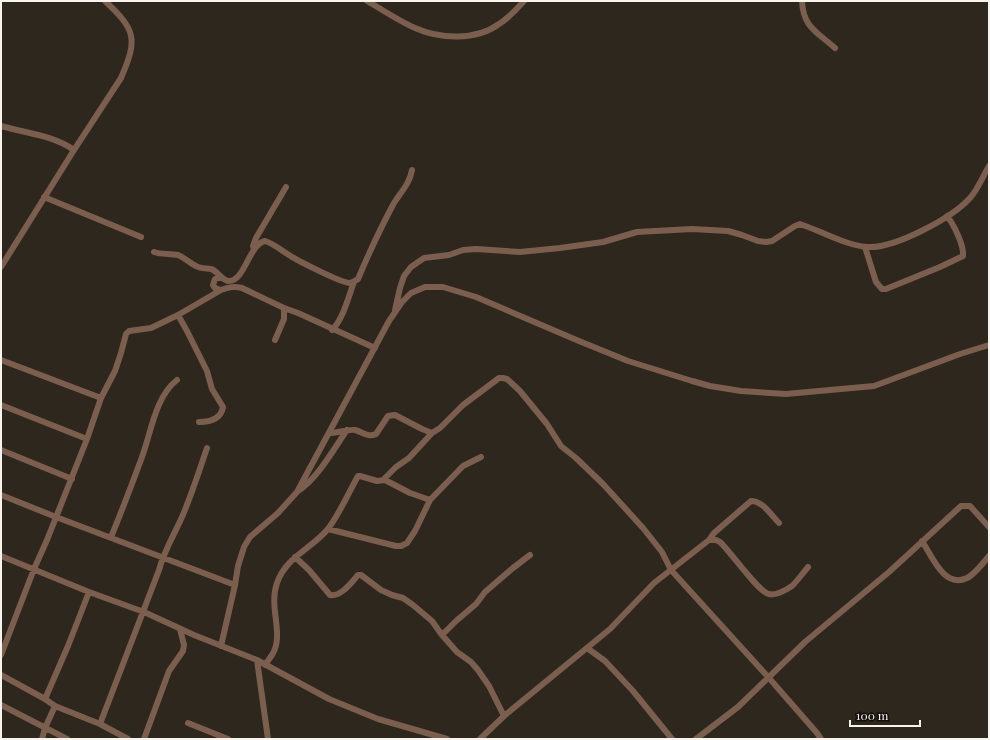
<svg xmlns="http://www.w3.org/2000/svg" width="990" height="740" font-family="'Playfair Display',serif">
  <rect width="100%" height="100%" fill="#2d271e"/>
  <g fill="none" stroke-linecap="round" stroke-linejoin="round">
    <!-- minor -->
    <path stroke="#7c5e4e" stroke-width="6" d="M367 1C383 10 399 21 415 28 440 39 476 41 499 24 509 18 516 10 524 1
      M802 1C803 27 817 32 835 48
      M1 126C25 133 53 135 74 150
      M44 197 141 237
      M865 247 876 282 882 289H886L940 267 963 256C964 245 954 225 947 216
      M254 250 253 246 256 238 286 187
      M154 252C162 255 170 253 178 255 185 258 190 263 196 266 201 269 207 268 211 269 218 271 222 281 229 281 245 281 249 244 265 241 274 244 281 250 289 255 298 261 340 282 349 283 353 283 355 281 358 279 369 253 381 227 394 203 401 192 410 183 412 170
      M1 267 74 150 121 78C138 39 136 30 105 1
      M221 290 215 288 213 285 215 279 221 277
      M284 308 298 313 375 348
      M395 310 400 288 404 276 411 267 424 258 449 255 463 250 476 249 520 252 560 248 603 242 637 232 692 229 728 231 742 235 758 241 766 242 772 241 795 226 800 224C821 231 845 245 867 247 894 249 952 218 970 198 978 189 983 176 989 166
      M178 315 187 331 207 371 212 389 223 407C221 419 210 422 199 422
      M332 330C343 320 349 295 354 282
      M1 360 101 398
      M1 405 87 439
      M329 433C336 433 349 429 355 430 363 432 368 438 376 434L388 416 395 415 422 429 432 433 440 428 463 405 499 378H503L507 379 520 391 547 424 561 446 576 458 603 484 643 528 662 552 671 570 769 678 817 733 821 739
      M1 450 72 479
      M383 480 396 467 409 458 432 433
      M298 491C318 478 333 450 347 430
      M1 495 56 517 235 585
      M328 529 396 546H401L407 543 415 531 430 500 463 466 481 457
      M111 537C122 511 132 484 142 457 151 433 155 397 177 380
      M709 540H716L720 542C731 552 758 592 769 594 776 596 786 590 792 586 798 580 803 573 808 567
      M922 541C932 556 944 589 967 578 974 575 984 562 989 556
      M1 556 89 592 144 612 194 635 257 660 329 699 378 719 447 739
      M295 557 309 570 330 595C341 597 351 583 358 575H361L381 590 392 595 403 598 413 605 432 621 442 635 457 652 471 662 478 670 489 686 504 716
      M442 635 456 621 476 604 485 592 513 568 530 555
      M221 646 235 585 238 566 244 547 250 537 278 513 297 492 389 321 402 302 411 293 425 287H443L476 297 579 341 628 361 692 381 710 386 741 391 786 394 874 386 960 354 989 345
      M587 648 605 661 633 691 672 739
      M1 655 34 569 47 540 87 439 101 398 115 371 121 353 126 334 129 331 151 328 178 315 221 290C229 287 234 286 242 288L284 308V319L275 340
      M257 660 268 739
      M265 665C267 662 270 658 272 655 285 634 268 608 277 583 286 557 311 549 327 530 338 517 349 492 358 476H360L377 481 385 480 410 493 430 500
      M1 675 45 699 55 706 100 724 128 739
      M45 699 68 646 89 592
      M1 705 67 739
      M188 723 228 739
      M100 724 159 570C164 551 174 535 182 517 192 494 199 471 207 448
      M42 739 45 728 55 706
      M144 739 169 671 183 651 184 645 180 629
      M480 739 504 716 610 629 654 583 709 540 714 533 751 501C763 501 771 515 779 523
      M696 739 738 707 805 642 889 572 961 506H970L989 527"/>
  </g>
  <!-- border -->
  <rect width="990" height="740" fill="none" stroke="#f7f3ed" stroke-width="4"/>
  <!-- scale -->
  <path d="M850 720v6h70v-6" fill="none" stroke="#f7f3ed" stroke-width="2"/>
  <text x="856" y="720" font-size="12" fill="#f7f3ed" stroke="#13100d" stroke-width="3" paint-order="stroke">100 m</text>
</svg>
